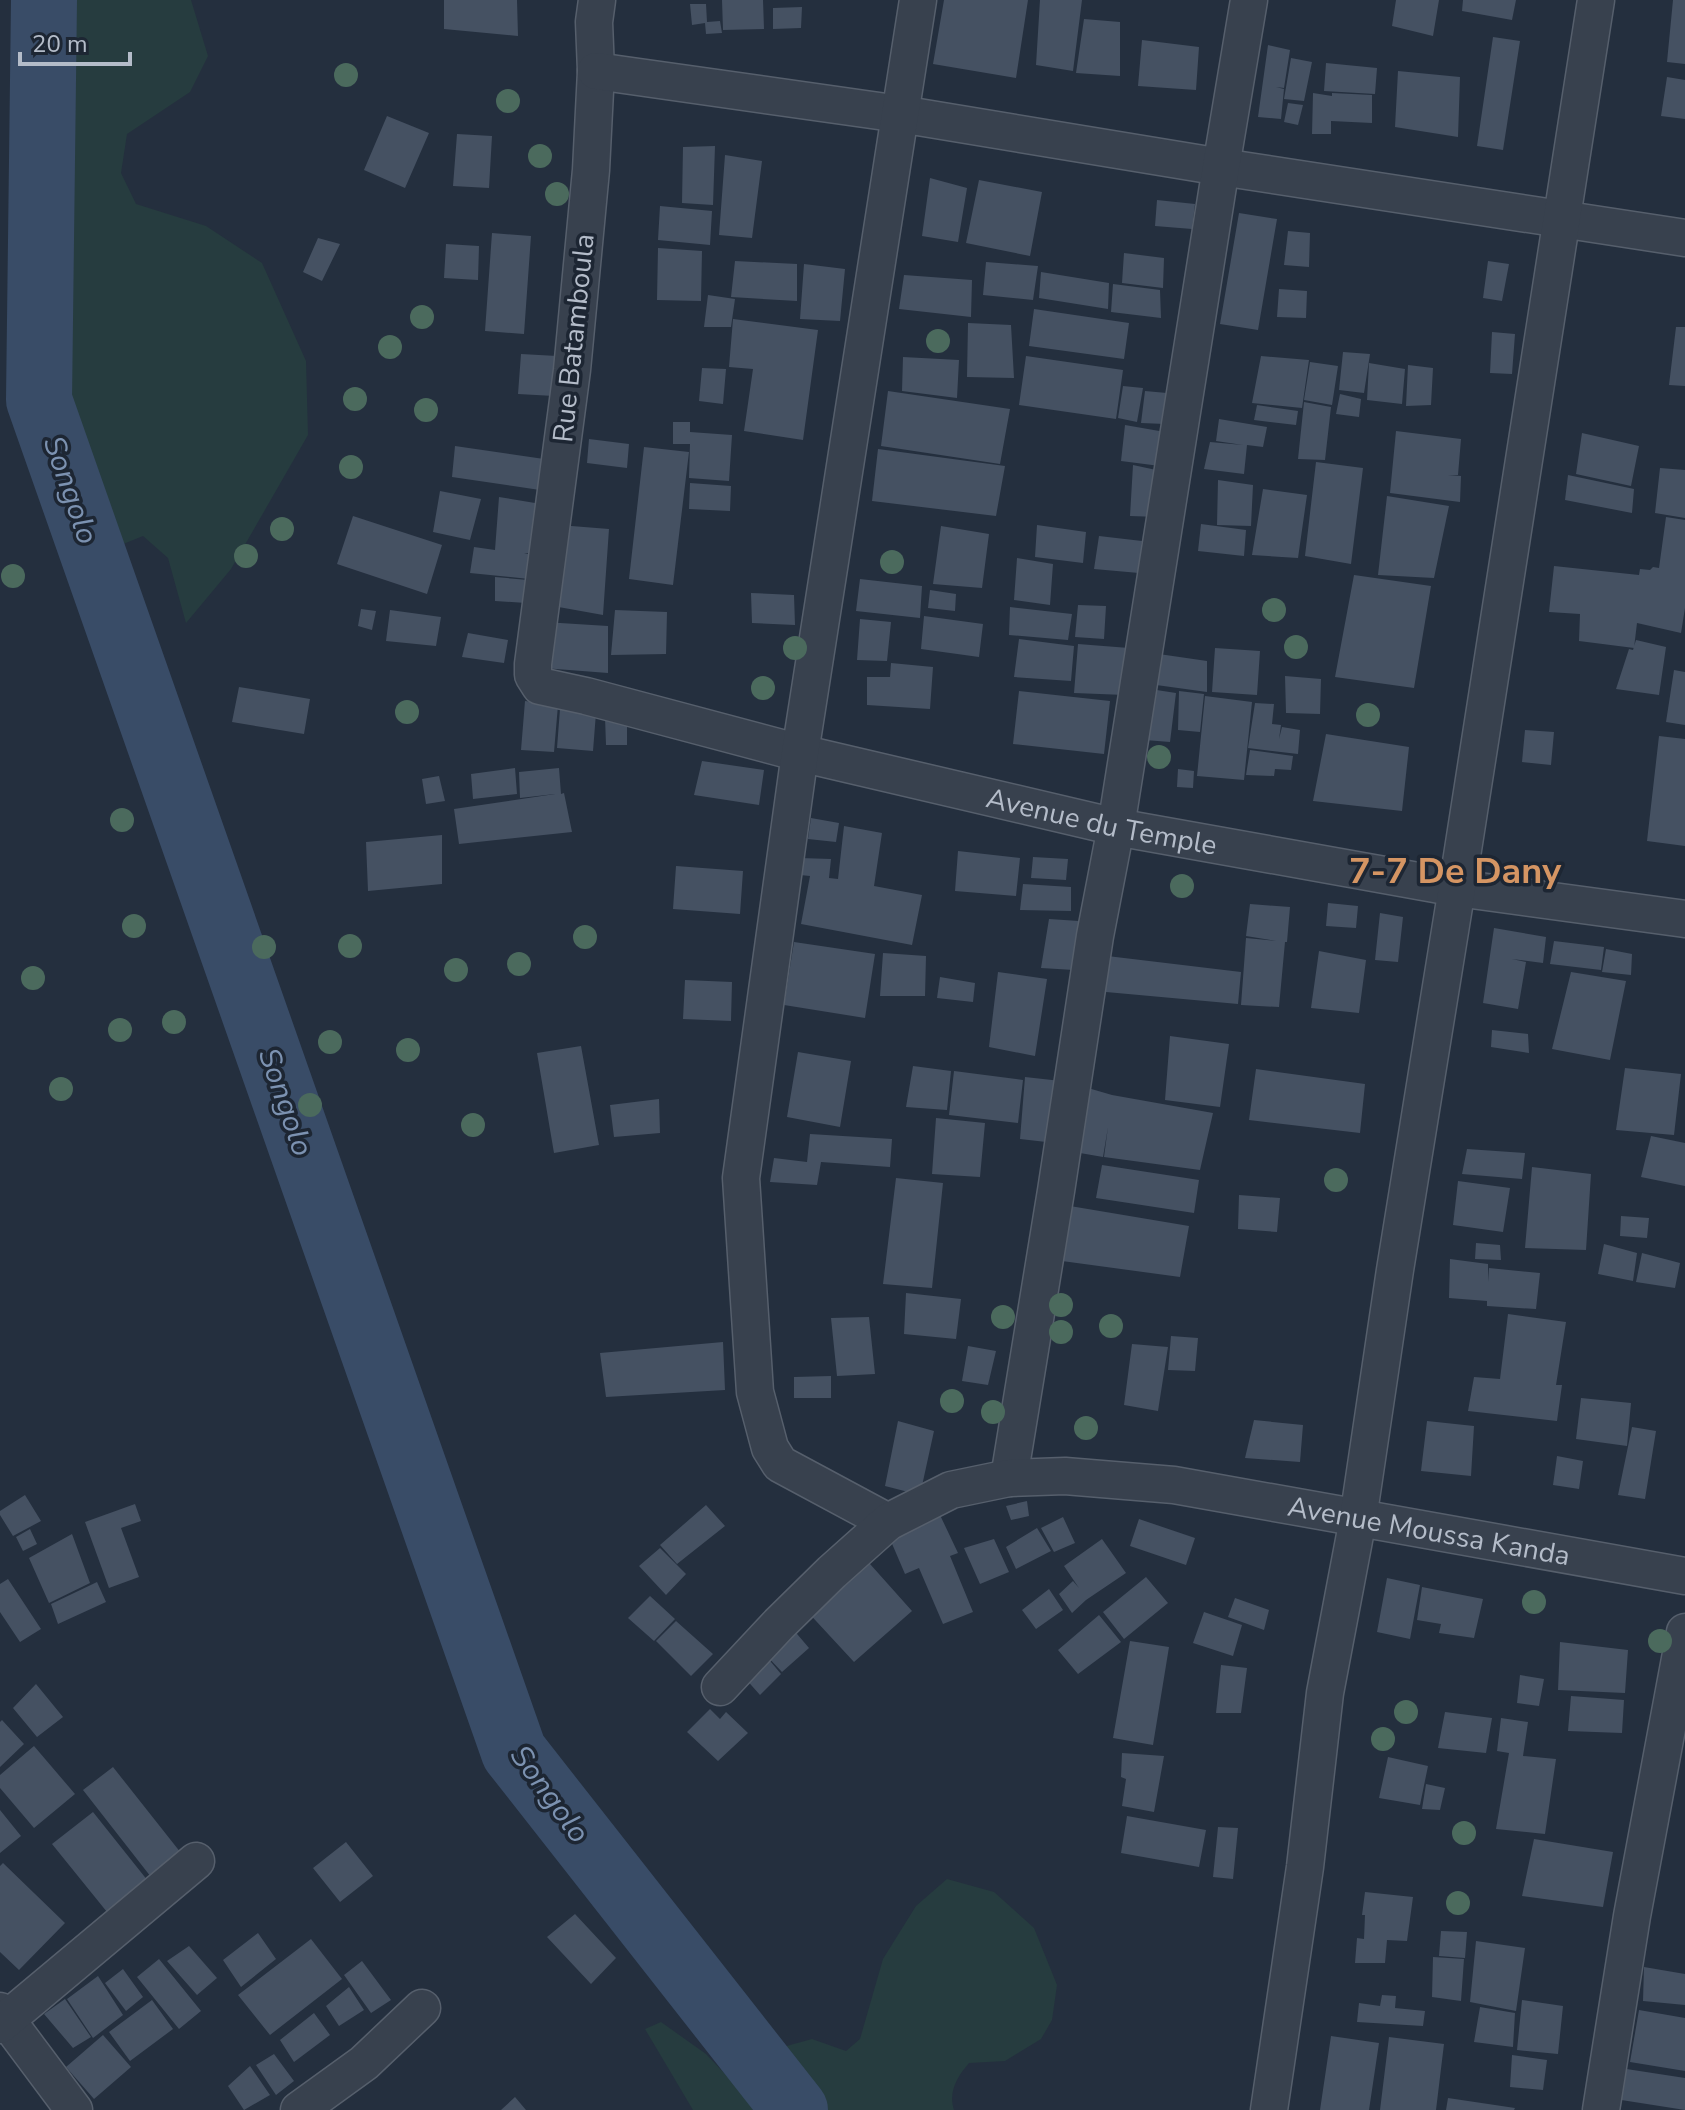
<svg xmlns="http://www.w3.org/2000/svg" width="1685" height="2110" font-family="'Nunito Sans',sans-serif">
  <rect width="100%" height="100%" fill="#242f3e"/>
  <!-- green -->
  <path fill="#263c3f" d="M73 0H191L208 56 190 92 127 134 121 173 136 204 206 226 262 263 306 361 308 435 231 569 186 623 168 558 143 536 106 551 53 404 59 94Z
    M947 1879 994 1892 1034 1928 1057 1985 1052 2020 1041 2039 1005 2061 969 2063C957 2077 948 2092 954 2110H811L747 2057 812 2039 846 2051 860 2039 883 1959 916 1906Z
    M661 2022 706 2054 759 2110H693L645 2029Z"/>
  <g fill="none" stroke-linecap="round" stroke-linejoin="round">
    <!-- river -->
    <path stroke="#394c67" stroke-width="66" d="M44 0 39 400 514 1752 795 2110"/>
  </g>
  <!-- building -->
  <path fill="#455162" d="M444 0H517L518 36 444 29Z
    M722 0H763L764 29 723 30Z
    M944 0H1028L1016 78 933 64Z
    M1040 0H1082L1073 71 1036 65Z
    M1396 0H1439L1433 36 1392 26Z
    M1463 0H1516L1512 20 1462 11Z
    M1673 0H1685V64L1667 62Z
    M690 4H706L707 22 720 21 722 33 706 34 705 23 692 25Z
    M802 7 801 28 773 29V8Z
    M1084 19 1120 22V76L1076 73Z
    M1493 37 1520 41 1503 150 1477 146Z
    M1142 40 1199 47 1196 90 1138 86Z
    M1268 45 1290 50 1284 88 1276 87 1284 89 1281 119 1258 117Z
    M1291 58 1312 62 1304 101 1284 99Z
    M1326 63 1377 68 1375 94 1324 91Z
    M1398 71 1460 77 1458 137 1395 127Z
    M1667 77 1685 80V119L1661 116Z
    M1313 93 1332 96V93L1372 95V123L1331 121V134H1312Z
    M1288 103 1303 105 1298 125 1284 122Z
    M387 116 429 133 405 188 364 170Z
    M457 134 492 136 489 188 453 186Z
    M715 146 713 205 682 203 683 147Z
    M725 155 762 161 752 238 719 235Z
    M930 178 967 188 958 242 922 236Z
    M979 180 1042 192 1030 256 966 243Z
    M1157 200 1195 204 1192 229 1155 226Z
    M660 206 712 211 710 245 658 240Z
    M1239 213 1277 219 1258 330 1220 324Z
    M1288 231 1310 233 1309 267 1284 265Z
    M492 233 531 236 524 334 485 331Z
    M318 238 340 244 322 281 303 272Z
    M446 244 479 246 478 280 444 278Z
    M658 248 702 251 701 301 657 300Z
    M1124 253 1164 258 1163 288 1122 283Z
    M735 261 797 264V301L731 297Z
    M1488 261 1509 264 1502 301 1483 298Z
    M986 262 1038 266 1033 300 983 295Z
    M804 264 845 269 840 321 800 319Z
    M1041 272 1109 283 1108 309 1039 298Z
    M904 275 972 280 971 317 899 309Z
    M1113 284 1160 290 1161 318 1111 312Z
    M1279 289 1307 291 1306 318 1277 317Z
    M708 295 735 299 731 327H704Z
    M1034 309 1129 323 1124 359 1029 346Z
    M733 319 818 330 803 440 744 431 753 369 729 367Z
    M968 323 1011 325 1014 378 967 377Z
    M1676 327H1685V386L1669 385Z
    M1492 332 1515 334 1512 374 1490 373Z
    M1343 352 1370 354 1364 393 1339 390Z
    M521 354 557 356 554 396 518 394Z
    M1026 356 1123 370 1116 419 1019 405Z
    M1261 356 1309 360 1302 408 1252 403Z
    M903 357 959 360 957 398 902 391Z
    M1310 362 1338 366 1332 405 1304 400Z
    M1369 363 1405 369 1402 404 1367 400Z
    M1408 365 1433 368 1431 405 1406 406Z
    M702 368 726 369 723 404 699 401Z
    M1123 386 1143 388 1137 422 1118 418Z
    M888 391 1010 409 1000 464 881 446Z
    M1145 391 1167 393 1165 424 1141 423Z
    M1340 394 1361 399 1359 417 1336 414Z
    M1304 402 1331 407 1325 460 1298 459Z
    M1257 405 1298 411 1296 425 1254 420Z
    M1219 419 1267 427 1263 447 1247 445 1244 474 1204 469 1210 442 1243 445 1216 441Z
    M673 422H690V432L732 435 729 481 689 478 690 444H673Z
    M1125 425 1165 432 1160 466 1121 461Z
    M1396 431 1461 439 1458 475H1448L1461 476 1460 502 1390 493Z
    M1582 433 1639 446 1631 486 1576 474Z
    M589 439 629 444 627 468 587 463Z
    M455 446 544 459 540 490 452 477Z
    M644 447 689 452 673 585 629 579Z
    M878 449 1005 466 996 516 872 501Z
    M1316 462 1363 468 1351 564 1305 556Z
    M1133 465 1161 471 1159 517 1130 516Z
    M1660 468 1685 470V518L1655 513Z
    M1568 475 1634 489 1632 513 1565 500Z
    M1218 480 1253 485 1251 526 1217 525Z
    M690 483 731 486 730 511 689 509Z
    M1263 489 1307 495 1298 558 1252 555Z
    M440 491 481 499 470 540 433 532Z
    M1387 496 1449 506 1434 578 1378 575Z
    M499 497 541 504 533 553H524L533 555 529 579 470 573 474 547 495 550Z
    M353 516 442 545 427 594 337 564Z
    M1666 517 1685 520V608L1681 633 1637 623 1634 648 1579 641 1580 614 1549 612 1554 566 1639 575 1640 569 1650 570 1653 567 1659 568Z
    M1201 524 1246 530 1244 556 1198 551Z
    M559 525 609 529 603 615 553 606Z
    M1037 525 1086 532 1083 563 1035 557Z
    M941 526 989 534 982 588 933 584Z
    M1099 536 1142 541 1139 573 1094 569Z
    M1017 558 1053 564 1050 605 1014 600Z
    M1354 575 1431 586 1414 688 1335 677Z
    M495 577 528 580 526 603 495 601Z
    M860 579 922 586 920 618 856 611Z
    M930 590 956 594 955 611 928 608Z
    M751 593 794 595 795 625 752 623Z
    M1078 605 1106 606 1104 639 1075 637Z
    M1010 607 1072 614 1068 640 1009 635Z
    M361 609 376 611 372 630 358 626Z
    M390 610 441 617 436 646 386 641Z
    M615 610 667 612 666 654 611 655Z
    M924 616 983 624 979 657 921 649Z
    M860 619 891 622 887 661 857 660Z
    M544 622 608 626V673L543 668Z
    M468 633 508 640 504 663 462 657Z
    M1019 639 1074 646 1071 681 1014 677Z
    M1636 640 1666 647 1659 695 1616 689 1629 649 1633 650Z
    M1078 644 1129 648 1125 695 1074 693Z
    M1215 648 1260 651 1257 695 1212 692Z
    M1152 653 1207 661V692L1149 684Z
    M891 663 933 667 930 709 867 705V677H890Z
    M1674 670 1685 672V725L1666 722Z
    M1285 676 1321 679 1320 714 1286 713Z
    M239 687 310 699 304 734 232 722Z
    M1150 689 1176 693 1170 742 1145 740Z
    M1019 691 1110 701 1104 754 1013 744Z
    M1179 691 1204 694 1200 732 1178 730Z
    M1205 696 1252 702 1244 780 1197 776Z
    M525 701 558 705 554 752 521 750Z
    M1255 703 1274 704 1272 724 1281 725 1279 739 1282 727 1300 730 1298 754 1248 748Z
    M560 709 596 713 593 751 557 748Z
    M605 717 627 718V745H606Z
    M1525 730 1554 732 1551 765 1522 762Z
    M1326 734 1409 747 1402 811 1313 801Z
    M1659 736 1685 739V846L1647 841Z
    M1250 750 1293 756 1291 770 1275 769 1274 776 1246 775Z
    M702 761 764 770 759 805 694 795Z
    M515 768 517 794 473 799 471 774Z
    M559 768 561 794 564 793 572 832 459 844 454 809 555 794 520 798 519 772Z
    M1178 769 1194 771 1193 788 1177 787Z
    M439 776 445 801 426 804 422 779Z
    M811 818 839 823 836 842 808 839Z
    M844 826 882 833 874 886 922 895 912 945 801 924 810 876 800 875V858L831 859 829 878 838 879Z
    M442 835V884L368 891 366 842Z
    M958 851 1020 858 1016 896 955 891Z
    M1033 857 1068 859 1066 880 1031 878Z
    M676 866 743 871 740 914 673 909Z
    M1023 884 1071 887V911L1020 910Z
    M1328 903 1358 906 1356 928 1326 926Z
    M1250 904 1290 907 1287 942H1285L1279 1007 1241 1005 1246 938 1276 941 1246 936Z
    M1380 913 1403 917 1398 962 1375 960Z
    M1049 919 1079 921 1074 970 1041 968Z
    M1494 928 1546 937 1543 963 1512 959 1526 962 1518 1009 1483 1003Z
    M1554 941 1604 947 1601 970 1550 964Z
    M794 942 875 954 865 1018 784 1005Z
    M1606 949 1632 954 1631 975 1602 972Z
    M1319 951 1366 960 1359 1013 1311 1008Z
    M883 953 926 956 925 996H880Z
    M1099 955 1241 972 1238 1004 1095 991Z
    M998 972 1047 979 1035 1056 989 1047Z
    M1571 972 1626 981 1610 1060 1552 1049Z
    M940 977 975 983 973 1002 937 998Z
    M685 980 732 982 731 1021 683 1019Z
    M1492 1030 1528 1034 1529 1053 1491 1047Z
    M1170 1036 1229 1044 1220 1107 1165 1100Z
    M581 1046 599 1145 554 1153 537 1053Z
    M798 1052 851 1061 840 1127 787 1117Z
    M913 1066 951 1071 947 1110 906 1107Z
    M1625 1068 1681 1074 1674 1135 1616 1130Z
    M1256 1069 1365 1084 1360 1133 1249 1120Z
    M954 1071 1023 1080 1018 1123 949 1115Z
    M1025 1077 1061 1081 1055 1143 1020 1139Z
    M1088 1088 1112 1095 1213 1113 1200 1170 1104 1157 1108 1127 1103 1157 1080 1153Z
    M659 1099 660 1133 614 1137 610 1105Z
    M936 1118 985 1123 980 1177 932 1174Z
    M810 1134 892 1139 890 1167 821 1162 817 1185 770 1182 774 1158 807 1162Z
    M1651 1136 1685 1143V1186L1641 1177Z
    M1467 1149 1525 1153 1522 1179 1462 1174Z
    M1102 1165 1199 1180 1194 1213 1096 1198Z
    M1532 1167 1591 1174 1586 1250 1525 1248Z
    M896 1178 943 1183 932 1288 883 1284Z
    M1458 1181 1510 1188 1503 1232 1453 1225Z
    M1239 1195 1280 1198 1277 1232 1238 1229Z
    M1070 1206 1189 1226 1180 1277 1062 1261Z
    M1621 1216 1649 1218 1647 1238 1620 1236Z
    M1476 1243 1500 1245 1501 1260 1475 1259Z
    M1604 1244 1637 1253 1633 1281 1598 1274Z
    M1642 1253 1680 1263 1675 1288 1636 1282Z
    M1450 1259 1488 1264V1282L1489 1268 1540 1273 1536 1309 1487 1306V1301L1449 1298Z
    M906 1293 961 1299 956 1339 904 1334Z
    M1508 1314 1566 1322 1556 1385H1562L1557 1421 1468 1411 1474 1377 1500 1379Z
    M869 1317 875 1374 837 1376 831 1318Z
    M1171 1336 1198 1338 1195 1371 1168 1370Z
    M723 1342 725 1390 606 1397 600 1353Z
    M1132 1344 1168 1347 1158 1411 1124 1405Z
    M968 1346 996 1351 988 1385 962 1381Z
    M831 1376V1398H794V1377Z
    M1581 1398 1631 1403 1627 1446 1576 1439Z
    M1254 1420 1303 1425 1300 1462 1245 1458Z
    M898 1421 934 1431 920 1495 885 1486Z
    M1427 1421 1474 1426 1471 1476 1421 1471Z
    M1632 1427 1656 1431 1645 1499 1618 1495Z
    M1557 1456 1583 1461 1579 1489 1553 1485Z
    M25 1495 41 1521 13 1536 0 1515V1511Z
    M1027 1501 1029 1516 1011 1520 1006 1506Z
    M135 1504 141 1521 121 1528 139 1577 109 1588 85 1522Z
    M706 1505 725 1526 677 1564 660 1545Z
    M940 1515 958 1553 950 1556 973 1612 943 1624 919 1568 905 1574 890 1539Z
    M1063 1517 1075 1543 1054 1552 1041 1528Z
    M1139 1519 1195 1538 1186 1565 1130 1546Z
    M1037 1528 1051 1551 1016 1569 1006 1547Z
    M30 1529 37 1544 23 1551 16 1537Z
    M72 1534 90 1583 49 1603 29 1558Z
    M994 1539 1009 1572 980 1584 964 1548Z
    M1102 1539 1126 1573 1086 1600 1072 1613 1059 1594 1073 1581 1079 1588 1064 1566Z
    M660 1548 686 1574 666 1595 639 1566Z
    M862 1555 912 1611 854 1662 804 1608Z
    M1146 1577 1168 1603 1124 1639 1103 1612Z
    M1387 1578 1420 1585 1410 1639 1377 1632Z
    M8 1579 41 1629 20 1642 0 1612V1584Z
    M97 1582 106 1602 58 1624 51 1604Z
    M1422 1587 1483 1599 1474 1638 1439 1633 1441 1624 1417 1620Z
    M1049 1589 1063 1610 1036 1629 1022 1610Z
    M650 1596 675 1619 654 1641 628 1618Z
    M1235 1598 1269 1610 1264 1630 1228 1617Z
    M1204 1612 1242 1625 1233 1656 1193 1643Z
    M1099 1615 1121 1642 1078 1674 1058 1650Z
    M676 1621 713 1654 691 1676 656 1641Z
    M792 1628 809 1648 782 1672 765 1654Z
    M1130 1641 1169 1647 1153 1745 1113 1738Z
    M1560 1642 1628 1650 1625 1693 1558 1690Z
    M766 1656 781 1674 760 1695 744 1677Z
    M1221 1665 1247 1668 1241 1713H1216Z
    M1520 1675 1544 1679 1539 1706 1517 1703Z
    M36 1684 63 1717 37 1737 13 1708Z
    M1571 1696 1624 1700 1622 1733 1568 1731Z
    M710 1709 720 1719 726 1712 748 1733 718 1761 687 1732Z
    M1445 1712 1492 1718 1486 1753 1438 1748Z
    M1501 1718 1528 1722 1523 1756 1556 1759 1545 1834 1496 1829 1509 1753 1497 1751Z
    M2 1720 24 1744 0 1767V1722Z
    M34 1746 75 1794 34 1828 0 1788V1775Z
    M1122 1753 1164 1756 1154 1812 1122 1806 1126 1779 1121 1777Z
    M1388 1757 1428 1766 1420 1805 1379 1798Z
    M113 1767 181 1853 151 1877 83 1790Z
    M1426 1784 1445 1788 1440 1810 1422 1809Z
    M0 1810 21 1836 0 1853Z
    M93 1812 148 1881 107 1912 52 1844Z
    M1127 1816 1206 1830 1199 1867 1121 1853Z
    M1218 1827 1238 1828 1233 1879 1213 1877Z
    M1534 1839 1613 1852 1603 1907 1522 1896Z
    M346 1842 373 1876 340 1902 313 1868Z
    M3 1863 65 1923 19 1970 0 1952V1866Z
    M1365 1892 1413 1897 1407 1941 1387 1940 1385 1963H1355L1357 1938 1364 1939 1365 1915H1362Z
    M575 1914 616 1958 591 1984 547 1937Z
    M1441 1931 1467 1932 1465 1958 1439 1956Z
    M258 1933 276 1959 241 1987 223 1960Z
    M311 1939 342 1979 270 2035 238 1995Z
    M1476 1941 1525 1948 1516 2011 1470 2002Z
    M189 1946 217 1978 197 1995 167 1961Z
    M1433 1957 1464 1959 1461 2001 1432 1997Z
    M159 1959 201 2011 179 2029 137 1977Z
    M362 1961 391 2000 371 2013 344 1975Z
    M1644 1967 1685 1974V2005L1643 2001Z
    M123 1969 143 1997 126 2011 105 1983Z
    M98 1976 123 2015 93 2038 67 1999Z
    M349 1987 364 2010 339 2026 326 2006Z
    M1382 1995 1396 1996 1395 2008 1425 2011 1423 2026 1357 2022 1359 2003 1380 2006Z
    M65 1999 91 2037 73 2048 44 2014Z
    M152 2000 173 2029 130 2061 109 2032Z
    M1522 2000 1563 2006 1558 2054 1517 2050Z
    M1480 2007 1515 2013 1513 2047 1474 2042Z
    M1639 2010 1685 2018V2071L1630 2062Z
    M314 2013 330 2035 294 2062 280 2040Z
    M103 2035 131 2067 94 2099 66 2067Z
    M1331 2036 1379 2043 1369 2110H1320Z
    M1389 2037 1444 2044 1436 2110H1380Z
    M274 2054 294 2081 276 2095 256 2065Z
    M1512 2055 1547 2060 1543 2090 1510 2087Z
    M250 2066 270 2095 244 2110 228 2086Z
    M1620 2068 1685 2078V2110L1615 2099Z
    M515 2097 526 2110H501Z
    M1448 2098 1515 2108 1514 2110H1446Z"/>
  <g fill="none" stroke-linecap="round" stroke-linejoin="round">
    <defs>
      <g id="minor">
        <path id="s1" d="M597 0 594 22 596 71 591 170 572 370 533 664V675L540 686 586 696 800 753 1116 827 1457 888 1685 919"/>
        <path d="M596 71 900 114 1221 167 1685 238"/>
        <path d="M1009 1478 1056 1191 1095 936 1116 827 1221 167 1249 0"/>
        <path d="M888 1522 780 1464 770 1448 755 1392 741 1178 800 753 918 0"/>
        <path id="s2" d="M720 1687 779 1624 832 1572 888 1522 951 1490 1009 1478 1065 1476 1174 1485 1685 1576"/>
        <path d="M0 2011 74 2110"/>
        <path d="M0 2025 196 1861"/>
        <path d="M299 2110 364 2063 422 2008"/>
        <path d="M1269 2110 1305 1867 1325 1693 1358 1519 1395 1270 1457 888 1596 0"/>
        <path d="M1601 2110 1632 1916 1685 1632"/>
      </g>
    </defs>
    <!-- minor casing -->
    <use href="#minor" stroke="#565f6c" stroke-width="39"/>
    <!-- minor -->
    <use href="#minor" stroke="#38414e" stroke-width="36"/>
  </g>
  <!-- trees -->
  <g fill="#4b6a5d">
    <circle cx="346" cy="75" r="12"/>
    <circle cx="508" cy="101" r="12"/>
    <circle cx="540" cy="156" r="12"/>
    <circle cx="557" cy="194" r="12"/>
    <circle cx="422" cy="317" r="12"/>
    <circle cx="938" cy="341" r="12"/>
    <circle cx="390" cy="347" r="12"/>
    <circle cx="355" cy="399" r="12"/>
    <circle cx="426" cy="410" r="12"/>
    <circle cx="351" cy="467" r="12"/>
    <circle cx="282" cy="529" r="12"/>
    <circle cx="246" cy="556" r="12"/>
    <circle cx="892" cy="562" r="12"/>
    <circle cx="13" cy="576" r="12"/>
    <circle cx="1274" cy="610" r="12"/>
    <circle cx="1296" cy="647" r="12"/>
    <circle cx="795" cy="648" r="12"/>
    <circle cx="763" cy="688" r="12"/>
    <circle cx="407" cy="712" r="12"/>
    <circle cx="1368" cy="715" r="12"/>
    <circle cx="1159" cy="757" r="12"/>
    <circle cx="122" cy="820" r="12"/>
    <circle cx="1182" cy="886" r="12"/>
    <circle cx="134" cy="926" r="12"/>
    <circle cx="585" cy="937" r="12"/>
    <circle cx="350" cy="946" r="12"/>
    <circle cx="264" cy="947" r="12"/>
    <circle cx="519" cy="964" r="12"/>
    <circle cx="456" cy="970" r="12"/>
    <circle cx="33" cy="978" r="12"/>
    <circle cx="174" cy="1022" r="12"/>
    <circle cx="120" cy="1030" r="12"/>
    <circle cx="330" cy="1042" r="12"/>
    <circle cx="408" cy="1050" r="12"/>
    <circle cx="61" cy="1089" r="12"/>
    <circle cx="310" cy="1105" r="12"/>
    <circle cx="473" cy="1125" r="12"/>
    <circle cx="1336" cy="1180" r="12"/>
    <circle cx="1061" cy="1305" r="12"/>
    <circle cx="1003" cy="1317" r="12"/>
    <circle cx="1111" cy="1326" r="12"/>
    <circle cx="1061" cy="1332" r="12"/>
    <circle cx="952" cy="1401" r="12"/>
    <circle cx="993" cy="1412" r="12"/>
    <circle cx="1086" cy="1428" r="12"/>
    <circle cx="1534" cy="1602" r="12"/>
    <circle cx="1660" cy="1641" r="12"/>
    <circle cx="1406" cy="1712" r="12"/>
    <circle cx="1383" cy="1739" r="12"/>
    <circle cx="1464" cy="1833" r="12"/>
    <circle cx="1458" cy="1903" r="12"/>
  </g>
  <g text-anchor="middle" stroke-width="7" stroke-linejoin="round" paint-order="stroke">
    <!-- street labels -->
    <g font-size="28" fill="#b4bcc9" stroke="#1d2633">
      <text transform="translate(573 338) rotate(-84)" y="10">Rue Batamboula</text>
      <text dy="10" stroke="none"><textPath href="#s1" startOffset="1270">Avenue du Temple</textPath></text>
      <text dy="10" stroke="none"><textPath href="#s2" startOffset="790">Avenue Moussa Kanda</textPath></text>
    </g>
    <!-- water labels -->
    <g font-size="30" font-style="italic" fill="#7c92b1" stroke="#1d2633">
      <text transform="translate(71 490) rotate(71)" y="10">Songolo</text>
      <text transform="translate(286 1102) rotate(71)" y="10">Songolo</text>
      <text transform="translate(550 1794) rotate(54)" y="10">Songolo</text>
    </g>
    <!-- district labels -->
    <g font-size="36" font-weight="bold" fill="#d59563" stroke="#1d2633">
      <text x="1455" y="883">7-7 De Dany</text>
    </g>
  </g>
  <!-- scale -->
  <path d="M20 52v12h110v-12" fill="none" stroke="#b4bcc9" stroke-width="4"/>
  <text x="32" y="52" font-size="24" fill="#b4bcc9" stroke="#1d2633" stroke-width="6" paint-order="stroke">20 m</text>
</svg>
